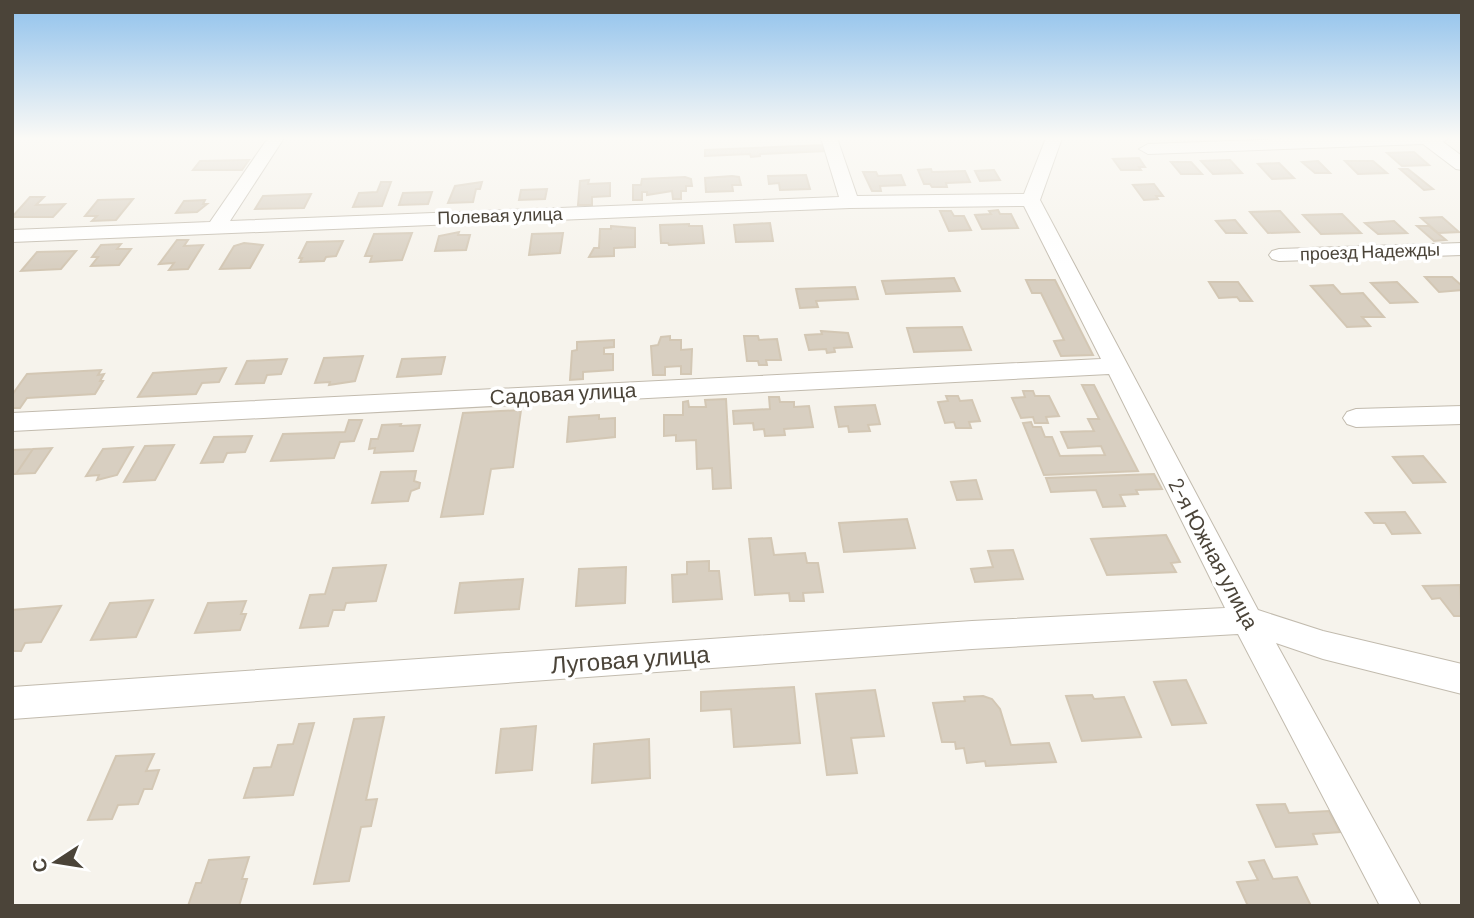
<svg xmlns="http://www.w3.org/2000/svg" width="1474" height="918" font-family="Barlow,sans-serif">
  <rect width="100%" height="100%" fill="#f6f3ec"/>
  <!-- building -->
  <path fill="#d8cfc1" stroke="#d3c7b4" stroke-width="2" d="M824 145 826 151 760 154V156L751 157 750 154 705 156V150Z
    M1414 152 1429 165 1402 166 1387 153Z
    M1139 158 1145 167H1139L1141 170H1121L1113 159Z
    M249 160 242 170H193L200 161Z
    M1230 160 1242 173 1213 174 1201 161Z
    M1318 161 1330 173H1315L1302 162Z
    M1345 161H1373L1387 173 1358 174Z
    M1171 162H1191L1202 174H1181Z
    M1279 163 1294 178 1272 179 1258 164Z
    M931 169 932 172 965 171 970 182 946 183 947 187H932L930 184H924L918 170Z
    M1400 169H1408L1433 189 1424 190Z
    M994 170 1000 180 980 181 975 171Z
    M863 172H876L878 176 901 175 905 185 880 186 881 191H872Z
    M806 175 810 189 780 190 779 183 769 184 768 176Z
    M732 176 739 177 741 185H732L733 191 706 192 705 178Z
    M685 177 691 179 692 186H686V191H681V199H673L672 191 647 195V192H642V200H633V185H641L642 179Z
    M589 180 588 184 610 183V196L592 197V205H578L580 181Z
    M381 182H391L382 206 353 207 359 193 377 192Z
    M482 182 480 189H476L473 202 448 203 455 186Z
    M1154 184 1163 196H1156L1158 199 1144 200 1133 185Z
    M547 189 545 199 519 200 521 190Z
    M432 192 428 204 399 205 403 193Z
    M311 194 304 208 255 209 263 196Z
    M30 197H44L36 205 65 204 53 217H12Z
    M133 199 116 220 92 221 97 216H85L98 200Z
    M205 200 203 204H207L197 212 176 213 184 201Z
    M998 210 1000 214H1011L1018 228 982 229 975 215 991 214 989 211Z
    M940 211H951L954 216H964L971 230 949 231Z
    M1280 211 1299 232 1268 233 1250 212Z
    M1342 214 1361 233 1321 234 1303 215Z
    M1442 217 1459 232 1438 233 1421 218Z
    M1235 220 1246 233H1226L1216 221Z
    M1394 221 1407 233 1378 234 1365 223Z
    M770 223 773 241 736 242 734 225Z
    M689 224V226H702L704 243 669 245 668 243H661L660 225Z
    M611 226 635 228V247L614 248V256L589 257 594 248H599L600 229H611Z
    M1417 226H1429L1446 240 1434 241Z
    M459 232 458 235H470L466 250 435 251 439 236Z
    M412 233 402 260 370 262 372 256H365L374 234Z
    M563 233 560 253 529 255 532 234Z
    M177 240H188L184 246 203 245 188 269 169 270 174 263 159 264Z
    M343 241 336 256 326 257 324 261 300 262 302 258H299L307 242Z
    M244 243 263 245 250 268 220 269 234 246Z
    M121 244 117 249H131L119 265 91 266 98 257H92L101 245Z
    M76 251 61 269 21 271 37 252Z
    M1425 277H1452L1462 286V290L1439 292Z
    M954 278 960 291 886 294 882 281Z
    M1026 280H1055L1093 355 1061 356 1054 341 1064 340 1041 293H1032Z
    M1209 282H1238L1252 301H1240L1237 297 1219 298Z
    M1397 282 1417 302 1390 303 1371 283Z
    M1333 285 1341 294 1363 293 1384 317H1362L1370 326 1347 327 1311 286Z
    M855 287 858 299 816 301 818 307 800 308 796 289Z
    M962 327 971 350 914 352 907 328Z
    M821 331 848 333 852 347 834 348 835 352 827 353 826 349 809 350 805 335 822 334Z
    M670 336V340H681V350L692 349 691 374H681V366L665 367V375H653L651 346 658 345 661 337Z
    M744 336H758L759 340 777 339 781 360H766L767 365H759L758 361H747Z
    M614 340V347L604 348V354H613V370L583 372V379L570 380 572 351 577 350V342Z
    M363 356 355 381 329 385 330 382 315 383 324 358Z
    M445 357 441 374 397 377 402 359Z
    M287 359 281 374 267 375 264 383 236 384 247 361Z
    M226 368 219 382 202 383 196 394 138 397 153 373Z
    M101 370 98 375 104 374 100 381H103L95 394 27 398 20 408H12V395L27 374Z
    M1082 385H1094L1138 471 1044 475 1023 423 1031 422 1033 427H1041L1045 437H1052L1060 456 1105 455 1101 446 1068 448 1061 432 1094 431 1088 419H1099Z
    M1023 391H1033L1035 396H1049L1059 416 1046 417 1048 423H1035L1033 417 1021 418 1012 398 1025 397Z
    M946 396H958L960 401 972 400 980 421 969 422 971 428H956L954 422 945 423 938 402 948 401Z
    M769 397H779L780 402H794V407L809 406 813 427 784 429 785 435 765 436 764 429 754 430 753 423 734 424 733 411 770 409Z
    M726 399 731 488 713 489 712 468 697 469 696 440 676 441V435L664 436V415H683V402L688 401 689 407H706L705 400Z
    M875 405 880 424 868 425 870 431 849 432 848 426 839 427 835 407Z
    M521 410 513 467 491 469 483 514 441 517 463 413Z
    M599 415V419L615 418V437L567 442 569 417Z
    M349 420H362L354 441 340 442 334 458 271 461 283 434 345 432Z
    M401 424 400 426 420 425 413 451 374 453 375 448 369 449 371 439H378L382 425Z
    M252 436 245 452 227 453 223 462 201 463 214 437Z
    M174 445 155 480 124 482 145 446Z
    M133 447 117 475 97 480 99 475 86 476 103 449Z
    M52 448 35 473 16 474 33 449Z
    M33 449 16 474H12V450Z
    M1423 456 1445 482 1413 483 1393 457Z
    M416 471 414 481 420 483 419 488 411 491 408 501 372 503 381 472Z
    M1154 474 1162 489 1136 490 1138 494 1120 495 1125 506 1103 507 1096 490 1051 492 1046 478Z
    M976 480 982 499 957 500 951 482Z
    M1405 512 1420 533 1392 534 1385 523H1374L1366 513Z
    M907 519 915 548 844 552 839 523Z
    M1166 535 1180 562 1171 563 1176 572 1107 575 1091 539Z
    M771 538 774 555 805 553 807 563H818L823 592 803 593 804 601H790L789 593 755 595 749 539Z
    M1013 550 1023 579 975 582 971 569 993 567 988 551Z
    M709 561V571H719L722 599 673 602 672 575 687 574V562Z
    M386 565 376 601 346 603 344 610H333L328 626 300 628 310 595 325 594 333 568Z
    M626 567 625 603 576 606 579 569Z
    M523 579 519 609 455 613 460 583Z
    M1460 585 1462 616H1454L1440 598 1432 599 1423 586Z
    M153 600 136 637 91 640 110 603Z
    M246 601 241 614H246L240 630 195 633 208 603Z
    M61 606 41 642 25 643 21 651H12V610Z
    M1186 680 1206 723 1172 725 1154 682Z
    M794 687 800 743 734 747 731 709 701 711V692Z
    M875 690 884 736 851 738 857 773 827 775 816 694Z
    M1092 695 1094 699 1124 697 1141 737 1082 741 1066 696Z
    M983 696 992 699 1000 709 1011 745 1049 743 1056 762 986 766 985 761 967 763 964 748 956 749 955 742H942L933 703 965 701 964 697Z
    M384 717 366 800 377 799 371 826 361 827 349 881 314 884 354 719Z
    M314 723 293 795 244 798 254 768 271 767 278 745 293 744 299 724Z
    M536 726 532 770 496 773 501 729Z
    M649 739 650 778 592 783 594 744Z
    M154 754 146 771 159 770 152 789H144L138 804 118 805 112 819 88 820 116 756Z
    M1285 804 1289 813 1329 811 1340 832 1313 834 1317 844 1276 847 1257 805Z
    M249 857 242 879H247L239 906H188L196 883H201L209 860Z
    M1264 860 1273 879 1297 877 1311 906H1248L1237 882 1258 880 1249 862Z"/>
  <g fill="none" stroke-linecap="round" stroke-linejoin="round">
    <defs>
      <path id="minor" d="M268 138H284L230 221 839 197 821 138H837L857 196 1024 194 1046 138H1062L1040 200 1258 610 1323 631 1462 664V694L1323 659 1276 643 1421 906H1380L1238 634 972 649 12 719V687L972 621 1225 608 1109 374 12 431V413L1101 359 1024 206 850 208 12 242V230L210 222Z
        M1312 138H1448L1443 142 1462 156V170L1456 169 1423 144 1148 154 1139 149 1148 144Z
        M1462 243V255L1279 261 1272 259 1269 255 1272 251 1279 249Z
        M1462 406V424L1356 427 1347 424 1343 418 1347 412 1356 409Z"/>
    </defs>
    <!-- minor casing -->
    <use href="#minor" stroke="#c2bbae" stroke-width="2"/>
    <!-- minor -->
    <use href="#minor" fill="#fff" fill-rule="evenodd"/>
  </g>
  <!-- sky -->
  <linearGradient id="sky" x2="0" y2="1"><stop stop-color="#8fc1ec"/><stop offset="0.52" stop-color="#fbfaf6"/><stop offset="1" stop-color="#fbfaf6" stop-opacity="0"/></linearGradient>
  <rect width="1474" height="266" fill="url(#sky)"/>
  <g text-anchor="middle" stroke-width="7" stroke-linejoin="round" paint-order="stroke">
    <!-- far-street labels -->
    <g font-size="18" fill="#4b4439" stroke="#fff">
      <text transform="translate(500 216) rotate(-2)" y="6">Полевая улица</text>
      <text transform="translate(1370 252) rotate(-2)" y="6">проезд Надежды</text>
    </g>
    <!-- street labels -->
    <g font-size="21" fill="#4b4439" stroke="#fff">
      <text transform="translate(563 394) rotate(-3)" y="7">Садовая улица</text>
      <text transform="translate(1213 554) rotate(62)" y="7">2-я Южная улица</text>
    </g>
    <!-- near-street labels -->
    <g font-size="24" fill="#4b4439" stroke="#fff">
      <text transform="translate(630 660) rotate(-4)" y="8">Луговая улица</text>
    </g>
  </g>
  <!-- border -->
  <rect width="1474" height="918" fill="none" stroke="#4b4439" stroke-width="28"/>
  <!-- north arrow -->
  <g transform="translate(56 862) rotate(258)" stroke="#ffffff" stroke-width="5" paint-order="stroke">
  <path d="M0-5L12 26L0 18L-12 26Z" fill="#4b4439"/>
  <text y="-10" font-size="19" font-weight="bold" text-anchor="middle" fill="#4b4439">С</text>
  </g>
</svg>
